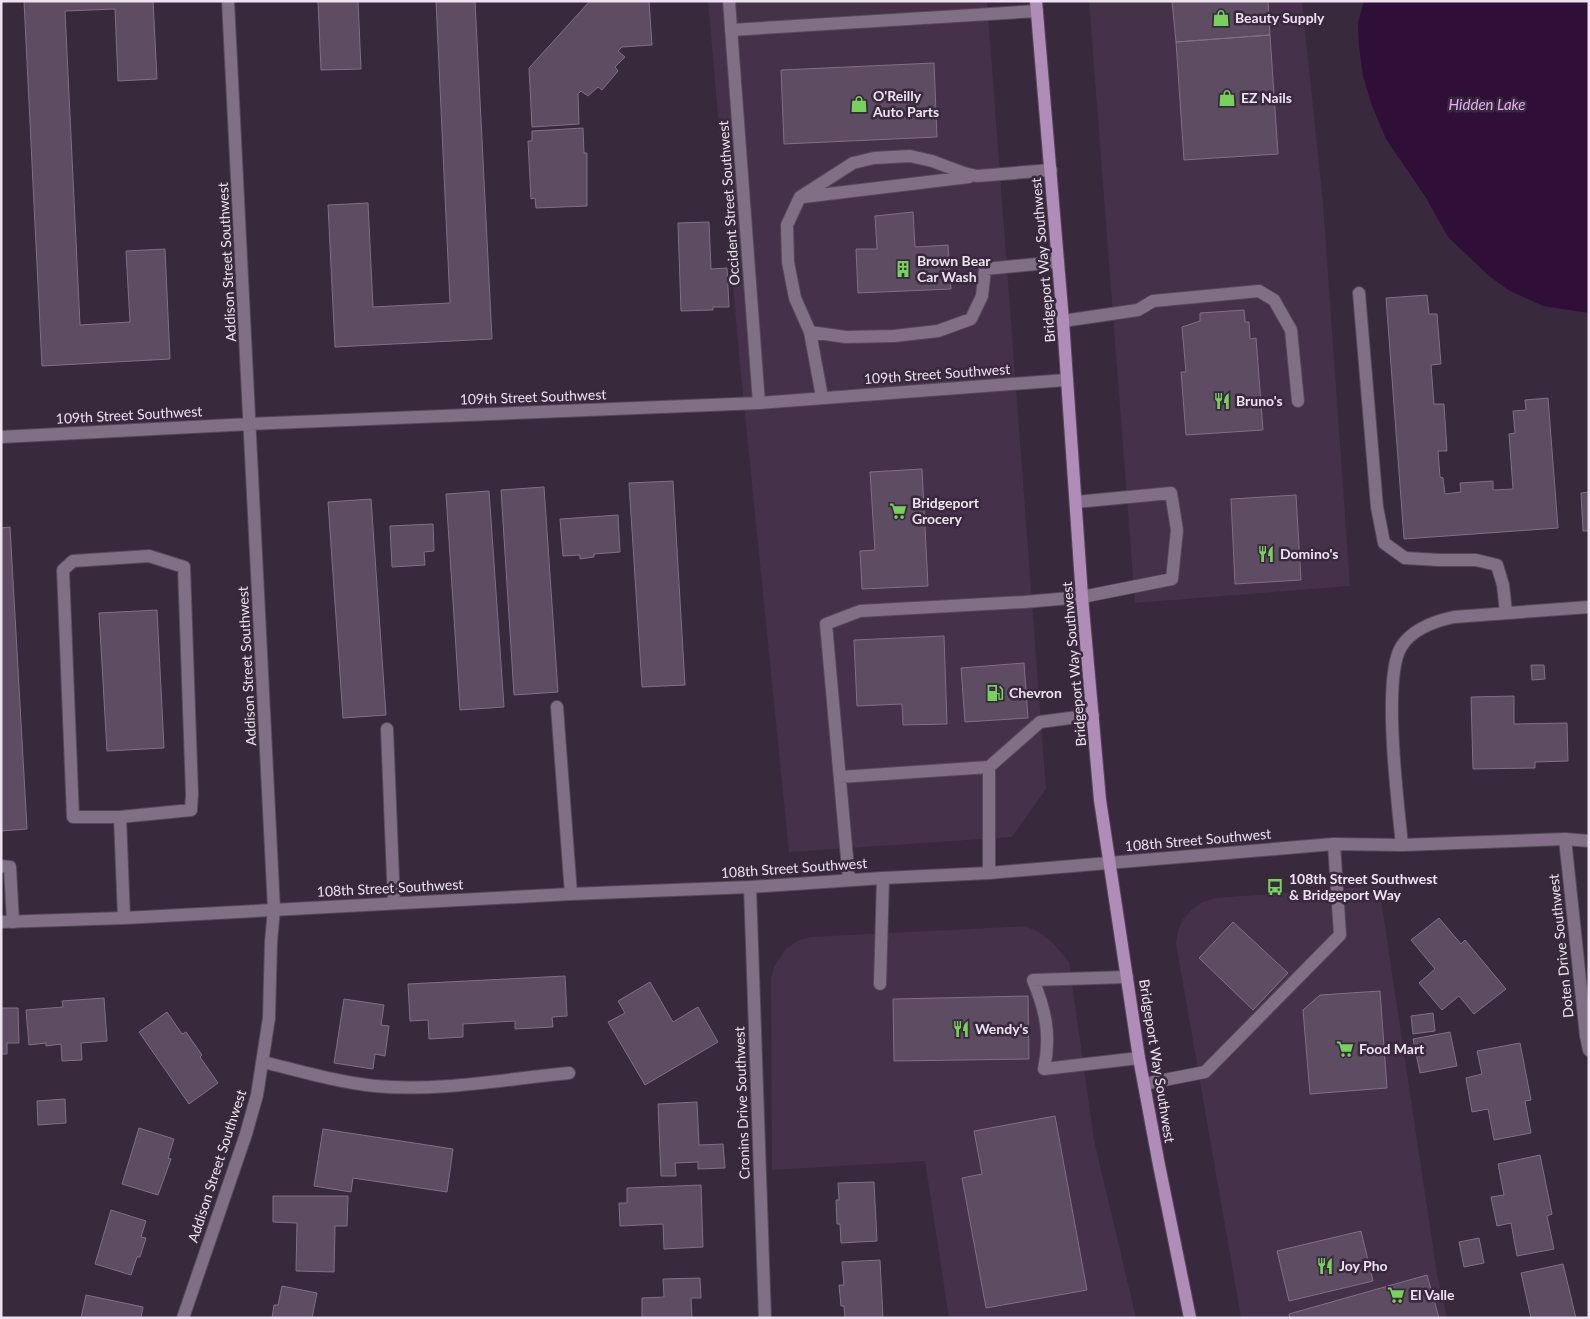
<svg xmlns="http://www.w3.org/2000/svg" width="1590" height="1319" font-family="Lato,sans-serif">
<rect width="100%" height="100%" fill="#38293d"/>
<path fill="#45314a" d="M708,1H987L1046,789L1012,837L789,852L739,355Z
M1089,1H1302L1323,203L1350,586L1135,603Z
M1379,886L1437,1274L1447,1318H1241L1176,943L1178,930L1183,919L1192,909L1203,902L1216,898Z
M1026,926L1040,933L1052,942L1069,962L1094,1140L1136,1318H949L925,1161L772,1170L771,978L774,967L786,949L797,941L810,937Z"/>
<path fill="#2f0f37" d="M1364,1H1589V313L1543,306L1510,291L1489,276L1448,237L1425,196L1386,139L1371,103L1363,76L1359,46L1358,23Z"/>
<path fill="#5d4c62" stroke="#816f86" d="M24,1H153L157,79L118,81L115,9L65,11L80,325L130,322L126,251L165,249L170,359L42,366Z
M318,1H358L361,69L321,70Z
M436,1H475L492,339L335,347L328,205L368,203L373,307L450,303Z
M590,1H649L652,45L622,47L618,51L625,57L615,67L618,71L602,90L598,87L588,96L581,91L578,94L579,124L532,127L529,68Z
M1172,1H1268L1270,35L1176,42Z
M1270,35L1278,154L1184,160L1176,42Z
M934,63L937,137L784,144L781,70Z
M583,128L584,153H587V206L536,208L535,198L531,199L528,141H532V131Z
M913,212L915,247L948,245L951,289L858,293L856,249H877L875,216Z
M709,222L711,269L727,268L729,307H713V310L681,311L678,223Z
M1427,295L1429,314H1437L1441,364L1431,365L1434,404H1444L1447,451H1438L1440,477L1443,478L1445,494L1461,492L1460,483L1493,481V490L1513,489L1509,434L1515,433L1513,411L1526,410L1525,400L1548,398L1558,528L1404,539L1386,298Z
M1244,310L1245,322H1249L1250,339L1256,338L1263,430L1186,435L1181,372H1186L1182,327L1200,321V313Z
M922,469L928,586L862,589L860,551L875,550L870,472Z
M673,481L685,685L642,687L629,483Z
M544,487L558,692L514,695L501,490Z
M489,491L504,707L460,710L446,494Z
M1589,492V531H1583L1581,493Z
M1296,495L1301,580L1235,584L1231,499Z
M371,499L386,715L343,718L328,502Z
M618,515L620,552L594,554V557L580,559V555L563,556L560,519Z
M433,524L434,551L424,552L425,565L392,567L390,526Z
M10,527L27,829L1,831V528Z
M157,610L164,748L107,751L99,613Z
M944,636L947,724L903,725L902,704L857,706L854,640Z
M1024,663L1028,718L965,722L961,668Z
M1531,665H1544L1545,679L1532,680Z
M1514,696V724L1567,723L1568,761L1535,762V768L1473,769L1471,697Z
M1439,918L1461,944L1465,940L1506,989L1474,1014L1459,996L1442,1010L1419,983L1435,969L1411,940Z
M1233,922L1288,973L1253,1010L1199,958Z
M565,976L567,1016L552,1017L553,1027L515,1029V1021L463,1024V1037L429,1039L428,1020L410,1021L408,984Z
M650,982L673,1022L698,1007L718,1042L645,1085L608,1022L625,1013L618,1001Z
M1380,991L1387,1088L1310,1094L1303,1010L1320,995Z
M1028,996L1029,1059L894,1061L893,999Z
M104,998L107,1041L81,1043L82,1060L62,1061L61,1044L46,1046V1043L29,1045L26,1010L63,1007L62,1001Z
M344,999L384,1005L381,1025L389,1026L385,1056L375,1054L373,1069L334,1063Z
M1,1008H18L19,1043H7V1054H1Z
M167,1012L182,1034L186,1032L202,1055L200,1057L218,1083L189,1104L139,1032Z
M1433,1013L1435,1031L1413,1034L1411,1016Z
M1450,1032L1457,1066L1420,1073L1413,1039Z
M1520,1043L1531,1100L1525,1101L1531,1133L1494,1140L1488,1109L1472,1112L1466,1078L1482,1074L1477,1051Z
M65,1099L66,1123L38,1125L37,1101Z
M697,1102L699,1145L723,1144L725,1168L698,1169V1162L675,1163L676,1176H661L658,1104Z
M1055,1116L1087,1290L986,1308L962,1178L982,1174L974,1131Z
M139,1128L174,1139L168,1158L171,1159L158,1195L122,1184Z
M323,1129L453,1149L447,1192L353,1178L351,1192L314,1186Z
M1540,1155L1552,1214L1547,1216L1554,1249L1517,1256L1511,1223L1497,1226L1491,1197L1504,1195L1498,1164Z
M874,1182L877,1241L841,1243L840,1224H837L836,1200H839L838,1183Z
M701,1185L703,1247L664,1249L663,1224L620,1226L619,1203H627V1188Z
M273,1196H348L347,1226H335L334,1272L296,1271L297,1223L273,1222Z
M111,1210L146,1221L141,1237L146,1238L140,1257H137L131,1275L95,1264Z
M1361,1231L1373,1281L1289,1301L1277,1251Z
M1479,1238L1484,1263L1464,1267L1459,1242Z
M880,1260L883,1318H845L844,1306H841L839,1285H844L842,1262Z
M1563,1264L1576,1318H1531L1521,1273Z
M1427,1275L1439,1318H1290L1289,1314Z
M700,1278L701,1298H691L692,1318H642V1298L664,1297L663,1279Z
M282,1286L317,1293L312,1318H272L274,1305H278Z
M86,1295L143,1307L141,1318H81Z"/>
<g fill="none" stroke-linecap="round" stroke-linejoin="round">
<g stroke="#554858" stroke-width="14">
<path id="service" d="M731,30L1037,11
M803,197L969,177
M1359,293L1377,507L1384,543L1405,558L1439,560H1476L1497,565L1503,585L1506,612
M1063,321L1138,310L1153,301L1259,291L1274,300L1291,330L1298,401
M810,332L846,337L894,336L938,331L971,319L982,296L985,269L1058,262
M822,397L810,332L795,298L788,262L787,225L800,197L853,163L874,158L910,156L932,161L964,173L977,176L1051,170
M149,556L184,567L192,794L191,810L120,817H73L63,570L73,561Z
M557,707L571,894
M387,729L394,903
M989,767L1040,722L1093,715
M840,777L989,767V873
M120,817L124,918
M1,866L10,867L13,922
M849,880L826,624L860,611L1024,602L1082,597L1172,579L1177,530L1171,493L1076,502
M1127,977L1033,980C1046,1011 1051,1036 1044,1069L1139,1058
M880,984L883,878
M263,1062C300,1071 337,1082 375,1086C439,1092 505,1079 569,1073
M1144,1084L1205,1072L1340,935L1334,844"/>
</g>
<g stroke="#554858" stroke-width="14">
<path id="minor" d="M729,1L759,403
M1,437L250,424L759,403L1066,380
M1565,839L1586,1036L1589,1050
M1402,845C1398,804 1382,679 1401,647C1412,629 1435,621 1454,617L1589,607
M750,887L765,1318
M183,1318L246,1134L257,1095L269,1018L271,942L274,909L228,1"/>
</g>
<g stroke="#554858" stroke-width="14">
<path id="tertiary" d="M1,922L124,918L571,894L750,887L883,878L989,873L1334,844L1402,845L1565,839L1589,841"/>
</g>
<g stroke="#554858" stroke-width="14">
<path id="primary" d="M1036,1L1063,321L1082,597L1100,800L1139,1058L1159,1165L1190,1318"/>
</g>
<use href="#service" stroke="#816f86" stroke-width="12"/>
<use href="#minor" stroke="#816f86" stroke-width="12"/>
<use href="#tertiary" stroke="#816f86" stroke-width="12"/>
<use href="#primary" stroke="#af8db8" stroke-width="12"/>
</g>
<defs>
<g id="shop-bare" transform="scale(1.35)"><path d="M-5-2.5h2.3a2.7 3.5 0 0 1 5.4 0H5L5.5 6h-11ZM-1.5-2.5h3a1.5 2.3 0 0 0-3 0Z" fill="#76d25a" stroke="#38293d" stroke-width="2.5" paint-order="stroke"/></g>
<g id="building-bare" transform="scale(1.35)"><path d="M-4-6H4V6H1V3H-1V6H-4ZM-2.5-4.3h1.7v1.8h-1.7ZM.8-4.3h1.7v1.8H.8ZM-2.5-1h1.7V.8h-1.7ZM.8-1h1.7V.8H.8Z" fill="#76d25a" stroke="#38293d" stroke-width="2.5" paint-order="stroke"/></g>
<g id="restaurant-bare" transform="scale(1.35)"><path d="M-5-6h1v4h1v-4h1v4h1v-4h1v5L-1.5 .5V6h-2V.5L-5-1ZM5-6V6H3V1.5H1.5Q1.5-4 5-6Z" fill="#76d25a" stroke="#38293d" stroke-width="2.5" paint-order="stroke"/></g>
<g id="supermarket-bare" transform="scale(1.35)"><path d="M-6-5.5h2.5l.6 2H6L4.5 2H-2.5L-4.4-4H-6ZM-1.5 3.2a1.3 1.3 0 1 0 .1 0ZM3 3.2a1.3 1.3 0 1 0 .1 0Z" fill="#76d25a" stroke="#38293d" stroke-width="2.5" paint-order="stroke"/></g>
<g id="fuel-bare" transform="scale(1.35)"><path d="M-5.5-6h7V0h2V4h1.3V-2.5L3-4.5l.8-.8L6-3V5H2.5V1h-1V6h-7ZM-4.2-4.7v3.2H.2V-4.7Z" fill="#76d25a" stroke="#38293d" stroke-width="2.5" paint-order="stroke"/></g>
<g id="bus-bare" transform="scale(1.35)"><path d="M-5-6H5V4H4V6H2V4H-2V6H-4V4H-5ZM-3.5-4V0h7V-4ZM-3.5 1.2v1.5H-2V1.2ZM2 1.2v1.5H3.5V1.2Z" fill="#76d25a" stroke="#38293d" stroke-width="2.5" paint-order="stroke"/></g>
</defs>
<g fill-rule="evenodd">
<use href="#shop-bare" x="1221" y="18"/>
<use href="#shop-bare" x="1227" y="98"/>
<use href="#shop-bare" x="859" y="104"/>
<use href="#building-bare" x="903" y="269"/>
<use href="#restaurant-bare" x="1222" y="401"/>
<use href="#supermarket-bare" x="898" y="511"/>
<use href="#restaurant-bare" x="1266" y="554"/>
<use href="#fuel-bare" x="995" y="693"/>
<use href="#bus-bare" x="1275" y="887"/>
<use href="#restaurant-bare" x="961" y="1029"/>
<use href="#supermarket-bare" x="1345" y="1049"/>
<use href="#restaurant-bare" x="1325" y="1266"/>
<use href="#supermarket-bare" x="1396" y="1295"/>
</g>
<g text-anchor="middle" stroke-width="5" stroke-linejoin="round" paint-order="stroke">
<g font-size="14" font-weight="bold" fill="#ede3f0" stroke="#38293d" text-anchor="start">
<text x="1235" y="23">Beauty Supply</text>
<text x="873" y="101">O'Reilly<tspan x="873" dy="16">Auto Parts</tspan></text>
<text x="1241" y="103">EZ Nails</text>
<text x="917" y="266">Brown Bear<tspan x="917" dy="16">Car Wash</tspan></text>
<text x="1236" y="406">Bruno's</text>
<text x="912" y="508">Bridgeport<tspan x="912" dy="16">Grocery</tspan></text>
<text x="1280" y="559">Domino's</text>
<text x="1009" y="698">Chevron</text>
<text x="1289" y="884">108th Street Southwest<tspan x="1289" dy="16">&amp; Bridgeport Way</tspan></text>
<text x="975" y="1034">Wendy's</text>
<text x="1359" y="1054">Food Mart</text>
<text x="1339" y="1271">Joy Pho</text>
<text x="1410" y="1300">El Valle</text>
</g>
<g font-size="14" fill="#ede3f0" stroke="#38293d">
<text transform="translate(729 203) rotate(-94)" y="5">Occident Street Southwest</text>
<text transform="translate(1043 260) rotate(-95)" y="5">Bridgeport Way Southwest</text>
<text transform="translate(227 262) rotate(-93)" y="5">Addison Street Southwest</text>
<text transform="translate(937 374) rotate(-4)" y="5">109th Street Southwest</text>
<text transform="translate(533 397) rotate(-2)" y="5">109th Street Southwest</text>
<text transform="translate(129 415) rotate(-3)" y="5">109th Street Southwest</text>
<text transform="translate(1074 664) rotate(-95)" y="5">Bridgeport Way Southwest</text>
<text transform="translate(247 666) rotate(-93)" y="5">Addison Street Southwest</text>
<text transform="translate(1198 840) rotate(-5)" y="5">108th Street Southwest</text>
<text transform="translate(794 868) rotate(-4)" y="5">108th Street Southwest</text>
<text transform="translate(390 888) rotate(-3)" y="5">108th Street Southwest</text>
<text transform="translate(1561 946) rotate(-96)" y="5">Doten Drive Southwest</text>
<text transform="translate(1157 1061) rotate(81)" y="5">Bridgeport Way Southwest</text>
<text transform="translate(742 1103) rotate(-92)" y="5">Cronins Drive Southwest</text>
<text transform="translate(217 1166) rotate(-72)" y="5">Addison Street Southwest</text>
</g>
<g font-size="15" font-style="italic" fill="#e4adf2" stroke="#38293d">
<text x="1487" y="110">Hidden Lake</text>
</g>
</g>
<rect width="1590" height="1319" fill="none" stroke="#ede3f0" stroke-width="5"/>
</svg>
